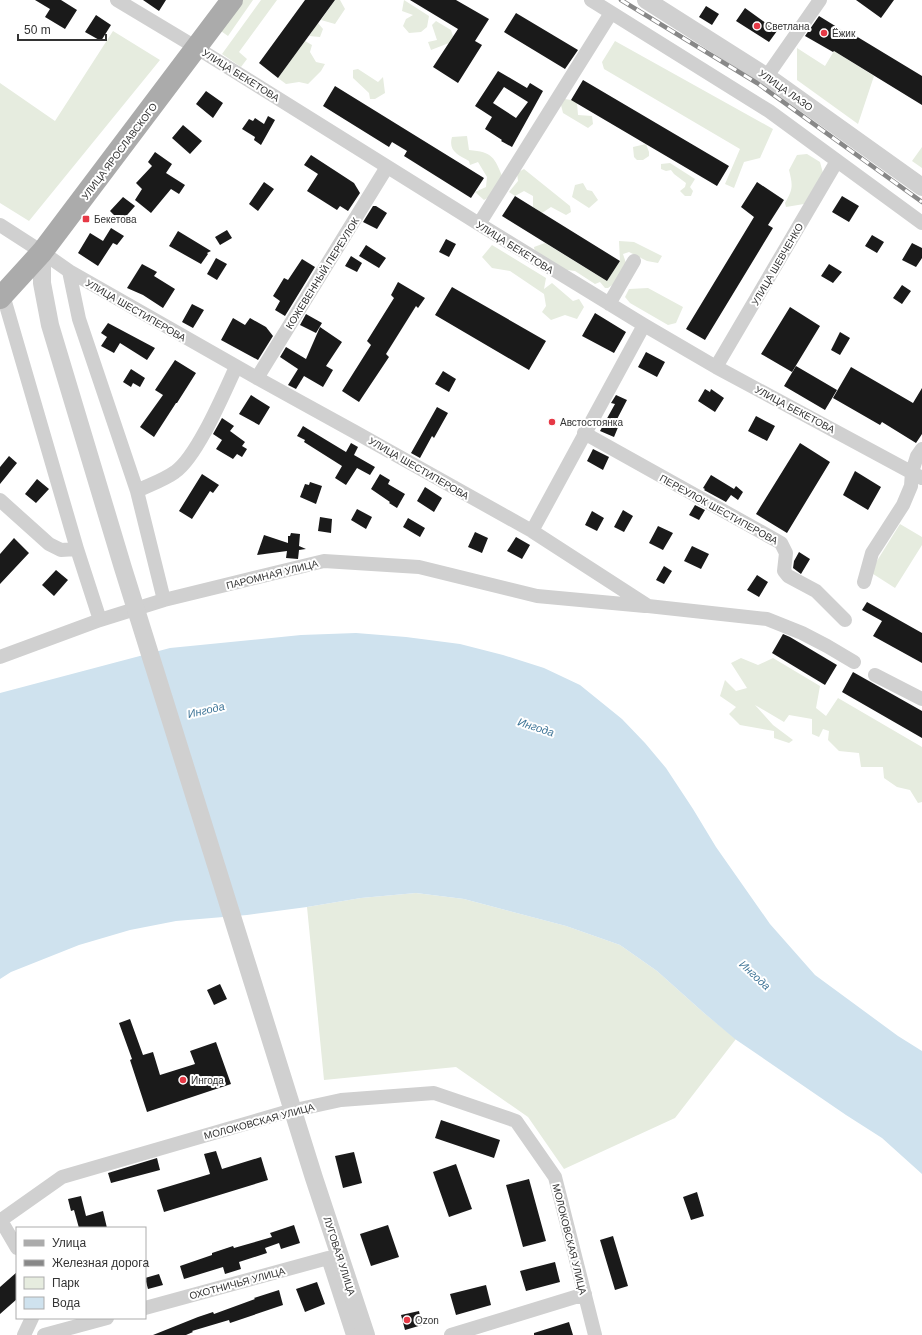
<svg xmlns="http://www.w3.org/2000/svg" width="922" height="1335" font-family="Arial,sans-serif">
<rect width="100%" height="100%" fill="#fff"/>
<path fill="#e6ecdf" d="M241,0H253L228,36L218,29Z
M261,0H277L239,52L247,59L241,67L222,54Z
M335,0H340L345,9L335,24L321,20Z
M404,0L429,16L427,27L421,32L409,33L403,26L406,19L413,15L402,11Z
M436,21L451,30L453,36L449,43L431,50L428,42L437,40L432,25Z
M318,23L323,29L320,37L309,36Z
M113,31L160,60L29,221L0,203V83L55,121Z
M305,41L312,45L310,52L316,62L325,64L321,71L308,84L299,82L286,84L278,78Z
M615,41L773,129L760,158L744,162L734,188L725,184L740,149L604,69L602,62Z
M797,48L825,66L834,51L874,76L858,124L797,80Z
M358,69L378,82L383,77L385,93L375,99H370L369,93L353,78V70Z
M565,99L571,100L577,103L578,115L592,116L593,124L588,128L563,113L561,105Z
M467,136L469,150C493,152 494,157 503,178L498,192L484,200L475,192L486,187L487,177L478,162L470,165L469,161C458,155 448,151 452,137Z
M646,144L649,152V156L643,160H637L634,157L633,147Z
M922,147V168L912,161Z
M807,154L820,162L823,173L804,204L786,207L785,203C793,189 793,186 789,170L797,155Z
M670,163L695,179L690,187L693,191L691,196H685L680,191L685,187L686,183L674,174L671,170L666,171L661,169V164Z
M524,169L570,206L571,212L566,215L551,207L542,213L533,207V196L524,191L515,196L509,192L518,181L517,173Z
M583,183L587,190L592,191L598,200L589,208L572,197L575,185Z
M619,241L634,242L662,256L658,263L647,261L629,252L623,254L627,266L621,279L608,288H605L600,282L595,284L575,271L560,269L535,252L534,247L545,243L607,281L620,261Z
M492,245L546,278L544,289L552,283L573,301L579,299L584,307L577,319L565,315L551,320L542,312L546,306L544,294L510,271L492,268L482,257Z
M648,288L683,307L676,323L668,325L630,303L625,297L629,289Z
M900,524L922,537V545L895,588L870,572Z
M741,658L758,665L773,658L820,686L816,708L826,716L838,698L922,747V802L918,803L910,790L897,787L884,778L883,767H861L859,753L839,751L828,740L829,731L823,729L819,737L812,734V719L789,715L784,722L755,705L773,725L793,740L789,743L774,738V731L740,725L729,714L736,707L720,696L725,680L736,691L747,688L731,663Z
M416,893L464,899L566,926L620,945L657,971L704,1013L736,1039L675,1118L564,1169L528,1117L456,1067L324,1080L307,907L361,898Z"/>
<path fill="#cfe2ee" d="M356,633L406,637L460,644L503,655L544,668L580,685L622,719L645,743L666,768L693,809L716,847L770,924L815,975L898,1036L922,1051V1174L882,1138L846,1115L735,1039L704,1013L657,971L620,945L566,926L464,899L416,893L361,898L307,907L247,915L176,921L130,930L79,945L11,972L0,979V693L170,648L301,635Z"/>
<path fill="#1a1a1a" fill-rule="evenodd" d="M35,0H61L77,10L65,29L45,17L50,9Z
M143,0H166L159,11Z
M305,0H335L278,78L259,63Z
M410,0H456L489,19L475,41L482,45L458,83L433,67L458,29Z
M856,0H894L881,18Z
M706,6L719,14L712,25L699,17Z
M745,8L777,31L769,42L736,21Z
M516,13L578,50L565,69L504,32Z
M96,15L111,25L101,41L85,32Z
M819,16L845,32L846,30L922,76V105L834,51L833,52L805,36Z
M498,71L527,88L530,83L543,91L512,147L501,141L502,140L485,129L492,117L475,106ZM504,87L528,102L516,118L493,103Z
M583,80L729,166L717,186L571,100Z
M335,86L484,178L471,198L404,156L407,151L392,142L389,147L323,106Z
M206,91L223,103L213,118L196,104Z
M268,116L275,120L261,145L254,140L255,137L242,129L249,119L253,121L255,118L264,124Z
M183,125L202,141L190,154L172,138Z
M155,152L172,164L166,173L185,185L179,194L171,189L151,213L135,200L142,189L136,183L152,166L148,162Z
M311,155L354,183L360,193L348,211L340,206L337,210L307,191L318,174L304,165Z
M264,182L274,189L258,211L249,204Z
M757,182L784,200L768,225L773,228L705,340L686,329L754,217L741,207Z
M515,196L620,261L607,281L502,216Z
M842,196L859,206L849,222L832,212Z
M123,197L135,206L121,222L110,211Z
M373,206H376L387,213L377,229L363,222Z
M111,228L124,236L117,245L113,243L98,266L78,253L90,233L103,241Z
M227,230L232,238L220,245L215,237Z
M178,231L211,251L207,253L208,254L201,264L169,246Z
M872,235L884,242L877,253L865,246Z
M446,239L456,244L449,257L439,252Z
M912,243L922,248V258L916,267L902,260Z
M366,245L386,258L379,268L359,256Z
M351,256L362,263L357,272L345,266Z
M216,258L227,264L217,280L207,274Z
M302,259L315,267L285,316L275,310L280,301L273,296L284,278L288,280Z
M142,264L157,272L154,276L175,289L163,308L143,295L127,288Z
M829,264L842,272L833,283L821,276Z
M398,282L425,298L418,308L416,306L386,354L389,357L359,402L342,391L371,345L367,341L394,298L391,295Z
M902,285L911,291L902,304L893,298Z
M452,287L546,341L529,370L435,315Z
M192,304L204,310L193,328L182,322Z
M790,307L820,326L792,372L761,354Z
M595,313L626,332L614,353L582,336Z
M306,314L322,323L316,333L300,325Z
M233,318L245,325L250,318L266,327L273,336L258,360L221,340Z
M108,323L155,348L147,360L120,343L114,353L101,346L107,337L101,333Z
M320,327L342,342L326,366L333,370L323,387L304,376L296,389L288,385L298,369L280,357L286,347L306,359Z
M840,332L850,338L840,355L831,350Z
M646,352L665,362L657,377L638,367Z
M175,360L196,373L177,403H176L154,437L140,427L163,395L155,390Z
M796,366L837,390L825,410L784,386Z
M851,367L913,403L922,388V434L916,443L882,422L880,425L833,398Z
M131,369L145,378L140,387L133,383L131,387L123,382Z
M443,371L456,379L449,392L435,384Z
M705,389L710,392L711,389L724,398L715,412L698,401Z
M251,395L270,407L259,425L239,414Z
M616,395L627,400L615,423L619,425L614,437L600,431L615,404L611,403Z
M437,407L448,413L434,438L432,436L420,458L411,453Z
M756,416L775,426L767,441L748,431Z
M222,418L234,426L230,431L245,442L242,446L247,449L242,457L237,454L233,459L216,449L222,440L213,434Z
M303,426L346,452L351,443L358,447L354,455L375,467L370,475L357,468L346,485L335,478L342,466L304,442L305,440L297,436Z
M800,443L830,462L787,533L756,514Z
M593,449L609,457L603,470L587,461Z
M9,456L17,463L0,484V467Z
M855,471L881,487L868,510L843,495Z
M202,474L219,485L213,493L210,491L192,519L179,511Z
M380,474L390,480L388,484L405,494L397,508L389,503L390,502L371,489Z
M711,475L734,489L736,486L743,492L738,500L731,495L726,502L704,490L705,489L703,488Z
M37,479L49,489L36,503L25,494Z
M310,482L322,486L316,504L300,497L305,484L309,485Z
M425,487L442,498L434,512L417,501Z
M695,505L705,510L699,520L689,515Z
M357,509L372,517L366,529L351,520Z
M623,510L633,516L624,532L614,527Z
M592,511L604,518L597,531L585,525Z
M320,517L332,519L331,533L318,531Z
M408,518L425,528L420,537L403,527Z
M658,526L673,533L663,550L649,543Z
M475,532L488,538L482,553L468,547Z
M291,533L300,534L299,546L306,549L299,550L298,559L286,558L287,551L257,555L264,535L288,543V536H290Z
M516,537L530,545L522,559L507,551Z
M14,538L29,553L0,584V554Z
M692,546L709,554L701,569L684,561Z
M799,552L810,559L801,574L793,568L794,561Z
M664,566L672,571L664,584L656,580Z
M56,570L68,580L54,596L42,585Z
M757,575L768,582L759,597L747,590Z
M867,602L922,633V663L873,636L882,621L862,610Z
M783,634L790,637L837,665L825,685L772,653Z
M853,672L922,711V738L842,692Z
M220,984L227,999L214,1005L207,990Z
M130,1019L143,1055L153,1052L160,1075L195,1064L190,1051L216,1042L231,1084L147,1112L130,1060L132,1059L119,1023Z
M441,1120L500,1140L494,1158L435,1138Z
M216,1151L222,1169L261,1157L268,1180L164,1212L157,1190L210,1174L204,1154Z
M354,1152L362,1183L343,1188L335,1156Z
M157,1158L160,1170L111,1183L108,1173Z
M456,1164L472,1209L449,1217L433,1172Z
M529,1179L546,1241L523,1247L506,1185Z
M697,1192L704,1216L691,1220L683,1197Z
M81,1196L86,1216L103,1211L107,1228H79L74,1210L71,1211L68,1199Z
M294,1225L300,1243L281,1249L279,1243L265,1248L267,1253L239,1262L241,1269L225,1274L223,1267L184,1279L180,1266L212,1255V1253L233,1246L234,1248L272,1237L270,1233Z
M388,1225L399,1257L371,1266L360,1234Z
M613,1236L628,1286L615,1290L600,1240Z
M555,1262L560,1282L526,1291L520,1271Z
M17,1272V1299L0,1314V1287Z
M159,1274L163,1285L148,1289L145,1278Z
M317,1282L325,1304L305,1312L296,1289Z
M486,1285L491,1305L456,1315L450,1294Z
M279,1290L283,1305L230,1323L229,1320L192,1331L193,1332L186,1335H153L198,1317L213,1312L214,1314L255,1299L254,1298Z
M419,1311L422,1325L405,1330L401,1315Z
M569,1322L573,1335H534V1333Z"/>
<g fill="none" stroke-linecap="round" stroke-linejoin="round">
<path stroke="#d0d0d0" stroke-width="14" d="M117,0L197,48L479,224L644,325L716,367L922,478
M591,0L769,111L922,223
M767,76L820,0
M479,224L611,13
M0,225L42,252L69,271L257,378L355,432L532,531L648,606L767,619L802,633L827,646L854,662
M69,271L79,319L137,491L164,600
M3,295L77,549
M609,304L634,261
M716,367L837,161
M257,378L387,167
M584,433L781,543L786,553L784,571L788,576L816,591L845,620
M137,491C149,485 164,480 175,472C197,457 224,393 236,367
M0,500L49,544L61,550L77,549L100,620
M532,531L644,325
M864,582L872,553L903,505L911,486L912,472L917,456L922,449
M0,657L100,620L164,600L324,561L419,567L537,596L645,606
M875,675L922,699
M0,1219L17,1248
M1,1220L62,1177L286,1112L341,1100L434,1093L516,1121L555,1177L595,1335
M145,1308L328,1258L353,1335
M24,1335L32,1318
M44,1335L107,1318
M451,1335L585,1294"/>
<path stroke="#d0d0d0" stroke-width="18" d="M646,0L775,82L922,187
M42,252V283L50,325L123,568L314,1178L366,1335"/>
<path stroke="#ababab" stroke-width="22" d="M0,298L42,252L232,0"/>
<g stroke="#888" stroke-width="4.5">
<path id="rail" d="M621,0L757,83L922,202"/>
</g>
<use href="#rail" stroke="#fff" stroke-width="3" stroke-dasharray="9" stroke-linecap="butt"/>
</g>
<g fill="#e63946" stroke="#fff" stroke-width="1.5">
<circle cx="757" cy="26" r="4"/>
<circle cx="824" cy="33" r="4"/>
<rect x="82" y="215" width="8" height="8" rx="2"/>
<circle cx="552" cy="422" r="4"/>
<circle cx="183" cy="1080" r="4"/>
<circle cx="407" cy="1320" r="4"/>
</g>
<g text-anchor="middle" stroke-width="4" stroke-linejoin="round" paint-order="stroke">
<g font-size="10" fill="#333" stroke="#fff" text-anchor="start">
<text x="765" y="30">Светлана</text>
<text x="832" y="37">Ёжик</text>
<text x="94" y="223">Бекетова</text>
<text x="560" y="426">Австостоянка</text>
<text x="191" y="1084">Ингода</text>
<text x="415" y="1324">Ozon</text>
</g>
<g font-size="10" fill="#333" stroke="#fff">
<text transform="translate(241 75) rotate(32)" y="4">УЛИЦА БЕКЕТОВА</text>
<text transform="translate(786 90) rotate(35)" y="4">УЛИЦА ЛАЗО</text>
<text transform="translate(119 151) rotate(-53)" y="4">УЛИЦА ЯРОСЛАВСКОГО</text>
<text transform="translate(515 247) rotate(32)" y="4">УЛИЦА БЕКЕТОВА</text>
<text transform="translate(777 264) rotate(-60)" y="4">УЛИЦА ШЕВЧЕНКО</text>
<text transform="translate(322 273) rotate(-58)" y="4">КОЖЕВЕННЫЙ ПЕРЕУЛОК</text>
<text transform="translate(136 310) rotate(30)" y="4">УЛИЦА ШЕСТИПЕРОВА</text>
<text transform="translate(795 409) rotate(28)" y="4">УЛИЦА БЕКЕТОВА</text>
<text transform="translate(419 468) rotate(30)" y="4">УЛИЦА ШЕСТИПЕРОВА</text>
<text transform="translate(719 509) rotate(29)" y="4">ПЕРЕУЛОК ШЕСТИПЕРОВА</text>
<text transform="translate(272 574) rotate(-14)" y="4">ПАРОМНАЯ УЛИЦА</text>
<text transform="translate(259 1121) rotate(-15)" y="4">МОЛОКОВСКАЯ УЛИЦА</text>
<text transform="translate(570 1239) rotate(76)" y="4">МОЛОКОВСКАЯ УЛИЦА</text>
<text transform="translate(340 1256) rotate(72)" y="4">ЛУГОВАЯ УЛИЦА</text>
<text transform="translate(237 1283) rotate(-15)" y="4">ОХОТНИЧЬЯ УЛИЦА</text>
</g>
<g font-size="11" font-style="italic" fill="#3f7597" stroke="#fff">
<text transform="translate(206 710) rotate(-13)" y="4">Ингода</text>
<text transform="translate(536 727) rotate(18)" y="4">Ингода</text>
<text transform="translate(755 975) rotate(43)" y="4">Ингода</text>
</g>
</g>
<rect x="16" y="1227" width="130" height="92" fill="#ffffff" stroke="#adadad"/>
<rect x="24" y="1240" width="20" height="6" fill="#ababab" stroke="#adadad"/>
<text x="52" y="1247" font-size="12" fill="#333333">Улица</text>
<rect x="24" y="1260" width="20" height="6" fill="#888888" stroke="#adadad"/>
<text x="52" y="1267" font-size="12" fill="#333333">Железная дорога</text>
<rect x="24" y="1277" width="20" height="12" fill="#e6ecdf" stroke="#adadad"/>
<text x="52" y="1287" font-size="12" fill="#333333">Парк</text>
<rect x="24" y="1297" width="20" height="12" fill="#cfe2ee" stroke="#adadad"/>
<text x="52" y="1307" font-size="12" fill="#333333">Вода</text>
<path d="M18 34v6h88v-6" fill="none" stroke="#333333" stroke-width="2"/>
<text x="24" y="34" font-size="12" fill="#333333" stroke="#ffffff" stroke-width="3" paint-order="stroke">50 m</text>
</svg>
